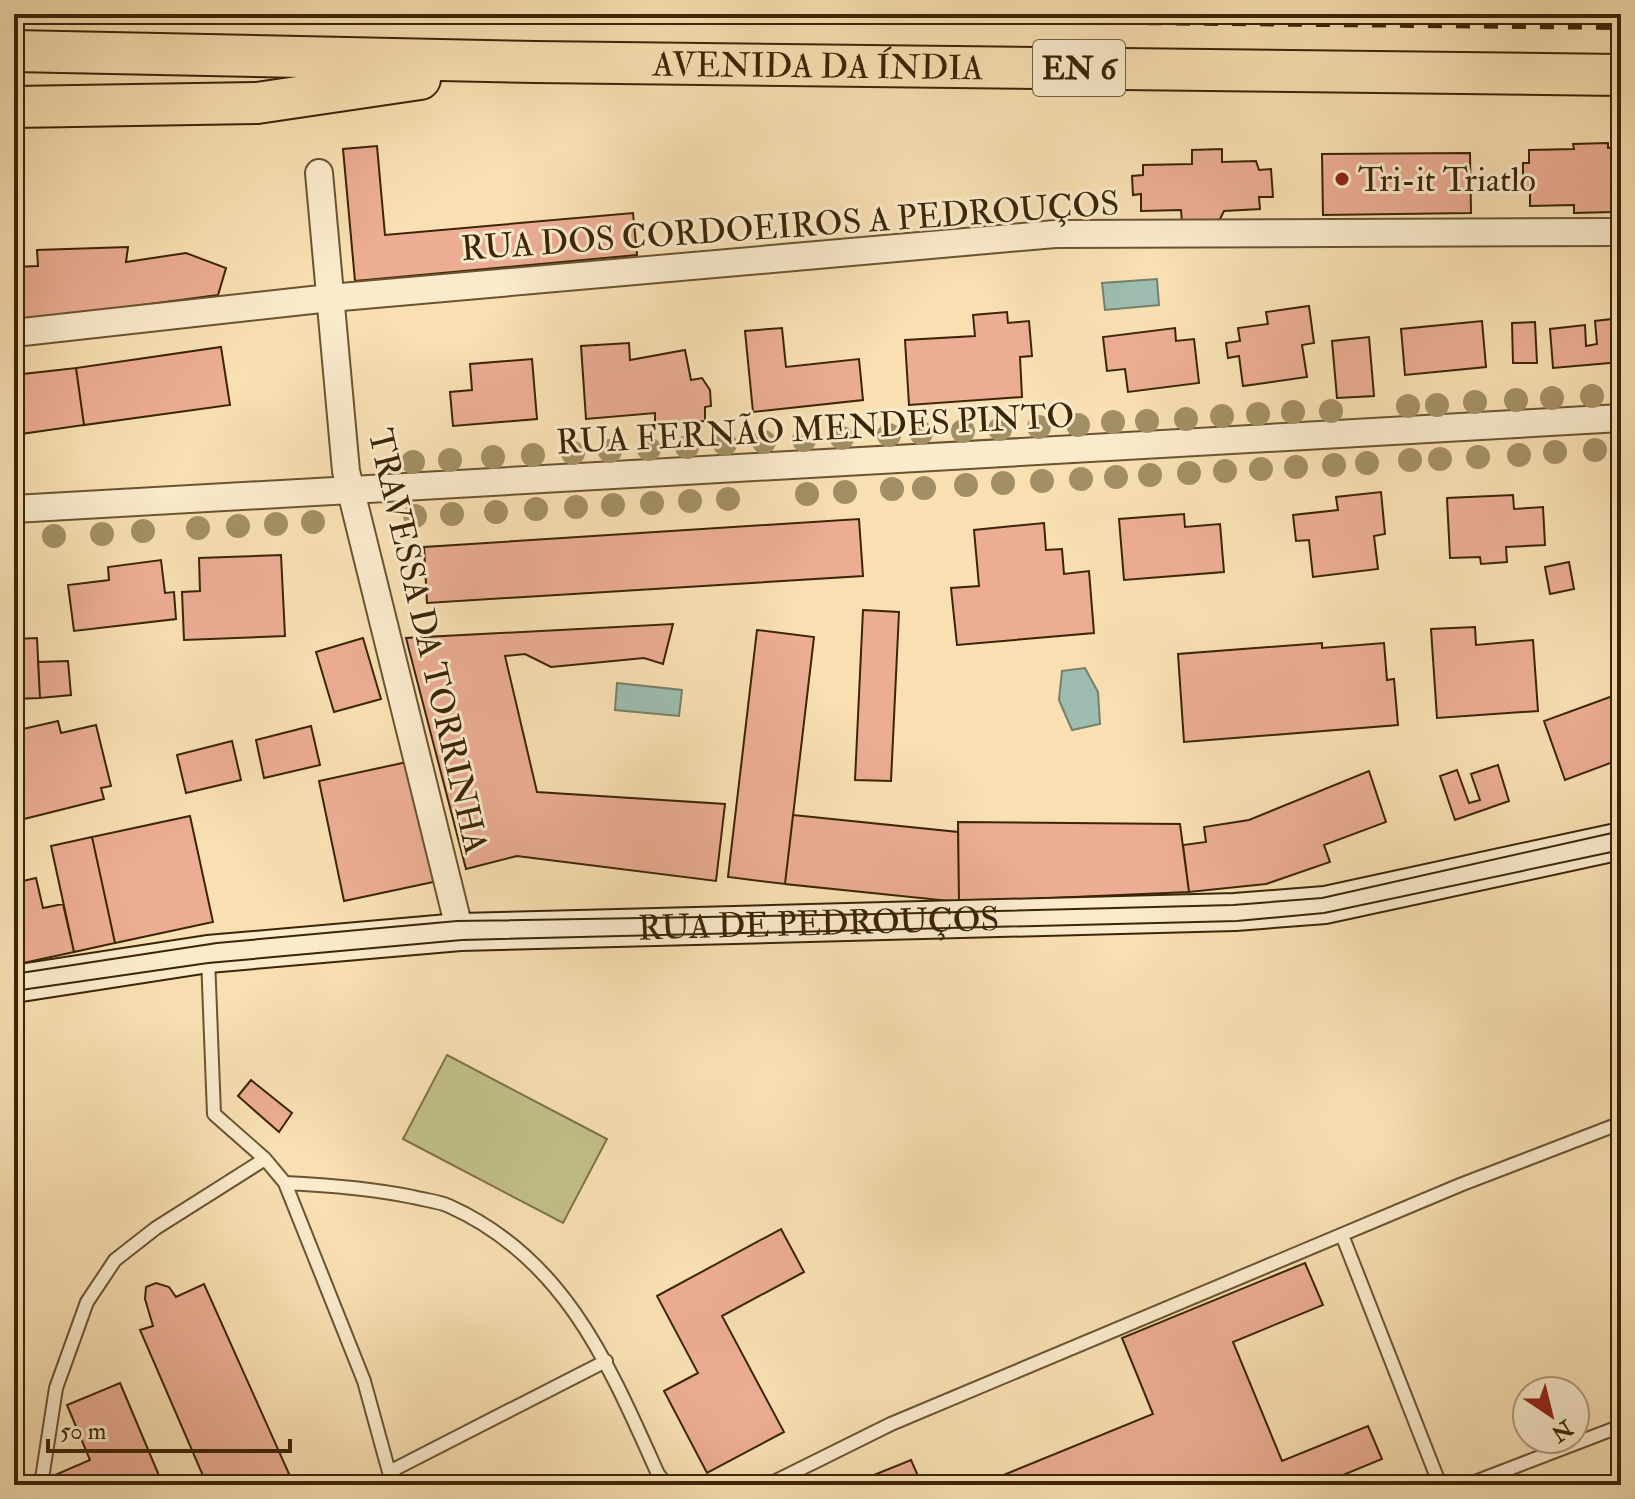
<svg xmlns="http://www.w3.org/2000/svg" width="1635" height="1499" font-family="'IM FELL Double Pica',serif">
<rect width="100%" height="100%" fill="#f8e0b2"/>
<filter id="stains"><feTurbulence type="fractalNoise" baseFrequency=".0025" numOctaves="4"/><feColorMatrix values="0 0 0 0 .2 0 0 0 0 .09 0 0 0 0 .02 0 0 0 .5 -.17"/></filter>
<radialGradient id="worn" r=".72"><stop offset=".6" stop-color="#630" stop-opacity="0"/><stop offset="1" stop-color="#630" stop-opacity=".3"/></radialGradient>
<path fill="#c3c188" stroke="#7f7346" stroke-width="2" d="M447,1055L607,1139L563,1223L403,1139Z"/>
<path fill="#9dbdb0" stroke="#76806c" stroke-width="2" d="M1157,279L1159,305L1105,310L1102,283Z
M1085,668L1098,692L1100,724L1072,730L1059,700L1062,671Z
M617,683L682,690L679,716L615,710Z"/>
<path fill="#ecad94" stroke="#3b2505" stroke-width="2" d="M1608,143V148L1621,147V204H1611L1612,212L1574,213V205L1530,206V192H1523V163H1529V150L1574,149L1573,144Z
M377,146L385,235L633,213L637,255L355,281L343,149Z
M1222,149V162L1256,161L1259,170L1271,169L1273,197H1259L1260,209L1224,211L1219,221L1182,222L1181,210L1141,211V194L1133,195L1132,176L1143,175V165L1192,164V150Z
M1470,153L1471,213L1323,215L1322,154Z
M128,247L126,262L186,253L226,268L218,295L14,322V267L38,266L37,250Z
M1309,306L1314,343L1302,345L1307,377L1243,386L1239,356L1228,358L1226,343L1240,341L1238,328L1268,324L1266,312Z
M1621,308V362L1553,368L1550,329L1585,325L1586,346L1597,344L1595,321L1620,318Z
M1007,312L1008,323L1029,321L1032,356L1020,357L1022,397L909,405L905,340L975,336L973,315Z
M1482,321L1486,367L1405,375L1401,329Z
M1535,322L1537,363H1513L1512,323Z
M782,328L786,367L859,359L863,400L753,412L745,331Z
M1175,328L1176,341L1194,339L1199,383L1128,392L1125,369L1107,371L1103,337Z
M1369,337L1374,396L1337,398L1332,341Z
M629,343L630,360L685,350L691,380L702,378L710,390L711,406L705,407V421L655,425V413L586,419L581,346Z
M221,347L230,405L84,425L76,368Z
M532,359L537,419L453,426L450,392L472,390L470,364Z
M76,368L84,425L14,435V375Z
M1381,492L1385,534L1374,536L1378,569L1313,577L1309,540L1296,541L1293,515L1338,510L1336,497Z
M1513,495L1514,509L1543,507L1545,545L1506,547L1507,562L1481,564L1480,557L1450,558L1447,498Z
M1184,514L1185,527L1220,524L1224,572L1124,580L1119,519Z
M859,519L863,576L427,603L424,547Z
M1044,523L1046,550L1062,549L1064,574L1089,571L1094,633L957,645L951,588L979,586L974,530Z
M281,555L285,636L184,640L182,592L200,591L199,558Z
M161,560L165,593L174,592L176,619L74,631L68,585L109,580L108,567Z
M1569,562L1574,589L1550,594L1545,567Z
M863,610L899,612L891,781L855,780Z
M673,624L663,664L644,658L551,667L525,654L505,656L537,792L725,804L716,881L517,856L466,869L406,638Z
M1475,627L1476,645L1533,640L1538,711L1437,718L1431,629Z
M757,630L814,637L785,884L728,877Z
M37,638L40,698L14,699V639Z
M363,638L381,699L334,712L316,652Z
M1322,643V648L1384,643L1387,680L1394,679L1398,725L1184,742L1178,654Z
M68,661L71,695L40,698L38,662Z
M1621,693V759L1565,780L1544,721Z
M58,721L61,733L96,725L111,786L101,788L104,799L20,820L18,812L14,813V731Z
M311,726L320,765L264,778L256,740Z
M232,741L241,780L186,793L177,755Z
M407,762L438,881L344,901L319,781Z
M1498,765L1509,801L1455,820L1440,776L1457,770L1469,803L1480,800L1471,774Z
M1369,771L1386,822L1324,845L1330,862L1266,884L1189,892L1183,845L1206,842L1204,827L1249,820Z
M793,815L958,832L959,902L785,884Z
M190,816L213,922L115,943L92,837Z
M958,822L1180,824L1189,892L959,902Z
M92,837L115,943L74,952L51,846Z
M36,878L43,908L63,904L74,952L14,965V883Z
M251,1080L292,1113L279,1132L238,1096Z
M781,1229L804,1272L722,1316L784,1432L707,1473L664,1391L698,1373L657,1296Z
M1305,1263L1323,1305L1233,1342L1282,1461L1368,1426L1382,1459L1319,1485H979L1153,1414L1122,1338Z
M156,1283L169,1287L176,1297L204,1284L294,1485H207L140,1330L153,1326L145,1299L146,1287Z
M120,1383L163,1485H59L55,1475L90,1460L67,1405Z
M911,1460L922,1485H849Z"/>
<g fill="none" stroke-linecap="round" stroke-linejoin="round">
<g stroke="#6a5430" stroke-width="16">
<path id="lane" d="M208,958L214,1114L265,1159L285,1183L364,1381L389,1472L403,1485
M285,1183C329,1185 369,1188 413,1197C424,1200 438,1201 449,1206C565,1258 609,1365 658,1474L667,1485
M1342,1235L1440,1485
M389,1472L606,1361
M41,1485L56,1388L87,1302L115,1260L156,1228L265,1159
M768,1485L891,1424L1460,1185L1621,1123
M1467,1485L1621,1426"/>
</g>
<g stroke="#6a5430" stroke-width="30">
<path id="street" d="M319,173L346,471L460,932
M14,333L330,298L1055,234L1621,232
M14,509L1621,418"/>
</g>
<g stroke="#3b2505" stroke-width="40">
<g id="secondary">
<path id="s1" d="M14,984L208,954L460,932L1235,912L1325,905L1621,841"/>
</g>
</g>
<g stroke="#3b2505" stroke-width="44">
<g id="primary">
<path id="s2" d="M14,51L536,62L1621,75"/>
<path d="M14,107L257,103L420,79"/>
</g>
</g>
<use href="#lane" stroke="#faebcd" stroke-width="12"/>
<use href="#street" stroke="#faebcd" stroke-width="26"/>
<use href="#secondary" stroke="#faebcd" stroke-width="36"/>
<use href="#primary" stroke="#f8e0b2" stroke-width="40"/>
<path stroke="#3b2505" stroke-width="2" d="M14,974L217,943L457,921L883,914L1233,905L1322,898L1621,831
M14,991L208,963L462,940L1237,921L1324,913L1621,850"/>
<path stroke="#3b2505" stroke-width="6" stroke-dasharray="14 14" stroke-linecap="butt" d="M336,14L1621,27"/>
</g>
<g fill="#a38f65">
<circle cx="1592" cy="396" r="12"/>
<circle cx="1552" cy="398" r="12"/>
<circle cx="1516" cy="400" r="12"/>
<circle cx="1475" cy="402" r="12"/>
<circle cx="1437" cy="405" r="12"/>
<circle cx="1408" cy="406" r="12"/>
<circle cx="1331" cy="411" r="12"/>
<circle cx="1293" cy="412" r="12"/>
<circle cx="1258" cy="414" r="12"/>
<circle cx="1222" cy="416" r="12"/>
<circle cx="1186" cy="419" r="12"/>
<circle cx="1147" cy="421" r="12"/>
<circle cx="1113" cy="422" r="12"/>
<circle cx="1078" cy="425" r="12"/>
<circle cx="1039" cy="427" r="12"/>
<circle cx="1000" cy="429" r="12"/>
<circle cx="963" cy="431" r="12"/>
<circle cx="921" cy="433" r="12"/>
<circle cx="889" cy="435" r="12"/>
<circle cx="842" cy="438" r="12"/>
<circle cx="804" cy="440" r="12"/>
<circle cx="764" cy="442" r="12"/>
<circle cx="725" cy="444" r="12"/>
<circle cx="687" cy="447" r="12"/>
<circle cx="649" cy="449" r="12"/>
<circle cx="1595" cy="450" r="12"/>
<circle cx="610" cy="451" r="12"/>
<circle cx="1555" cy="452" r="12"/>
<circle cx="573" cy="453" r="12"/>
<circle cx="533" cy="455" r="12"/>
<circle cx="1519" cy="455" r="12"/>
<circle cx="493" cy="457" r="12"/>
<circle cx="1478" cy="457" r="12"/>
<circle cx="1440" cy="459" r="12"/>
<circle cx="450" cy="460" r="12"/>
<circle cx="1410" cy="460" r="12"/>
<circle cx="413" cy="462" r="12"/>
<circle cx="1367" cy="463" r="12"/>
<circle cx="1334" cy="465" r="12"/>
<circle cx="1296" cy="467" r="12"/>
<circle cx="1261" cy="469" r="12"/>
<circle cx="1225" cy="471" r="12"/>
<circle cx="1189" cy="473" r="12"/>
<circle cx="1150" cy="475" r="12"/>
<circle cx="1116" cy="477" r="12"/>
<circle cx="1081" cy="479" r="12"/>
<circle cx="1042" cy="481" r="12"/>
<circle cx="1003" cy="483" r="12"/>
<circle cx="966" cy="485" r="12"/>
<circle cx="924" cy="488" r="12"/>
<circle cx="892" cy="489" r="12"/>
<circle cx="845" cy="492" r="12"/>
<circle cx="807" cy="494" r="12"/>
<circle cx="728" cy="499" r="12"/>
<circle cx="690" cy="501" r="12"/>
<circle cx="652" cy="503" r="12"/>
<circle cx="613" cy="505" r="12"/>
<circle cx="576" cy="507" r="12"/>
<circle cx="536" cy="509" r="12"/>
<circle cx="496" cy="512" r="12"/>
<circle cx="452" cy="514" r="12"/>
<circle cx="415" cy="516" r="12"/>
<circle cx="313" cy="522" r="12"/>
<circle cx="276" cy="524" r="12"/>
<circle cx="238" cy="526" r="12"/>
<circle cx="198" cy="528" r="12"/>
<circle cx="143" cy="531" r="12"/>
<circle cx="102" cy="534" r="12"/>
<circle cx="54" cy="536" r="12"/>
</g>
<circle fill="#8f2418" stroke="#faebcd" stroke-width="3" cx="1342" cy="179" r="8"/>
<g text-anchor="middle" stroke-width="6" stroke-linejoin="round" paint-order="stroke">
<rect fill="#faebcd" stroke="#746041" stroke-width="2" x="1033" y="40" width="92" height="56" rx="6"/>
<g font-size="32" font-weight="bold" fill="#3b2505">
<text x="1079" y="79">EN 6</text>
</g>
<g font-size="34" fill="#3b2505" stroke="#faebcd">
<text dy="12" stroke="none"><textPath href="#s2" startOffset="804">AVENIDA DA ÍNDIA</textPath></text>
<text transform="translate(790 225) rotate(-4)" y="12">RUA DOS CORDOEIROS A PEDROUÇOS</text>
<text transform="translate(815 428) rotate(-3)" y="12">RUA FERNÃO MENDES PINTO</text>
<text transform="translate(429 641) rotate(77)" y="12">TRAVESSA DA TORRINHA</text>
<text dy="12" stroke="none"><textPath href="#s1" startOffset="808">RUA DE PEDROUÇOS</textPath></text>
</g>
<g font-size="34" fill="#3b2505" stroke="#faebcd" text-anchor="start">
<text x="1358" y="191">Tri-it Triatlo</text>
</g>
</g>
<rect width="1635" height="1499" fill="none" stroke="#f8e0b2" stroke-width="48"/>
<rect x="16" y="16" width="1603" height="1467" fill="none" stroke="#3b2505" stroke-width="4"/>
<rect x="24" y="24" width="1587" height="1451" fill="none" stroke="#3b2505" stroke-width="2"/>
<g transform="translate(1551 1415) rotate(145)"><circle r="38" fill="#faebcd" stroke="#ae9c7d" stroke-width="2"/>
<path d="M0-6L14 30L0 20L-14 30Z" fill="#8f2418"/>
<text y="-12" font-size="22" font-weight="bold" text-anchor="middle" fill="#3b2505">N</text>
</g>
<path d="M48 1439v12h242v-12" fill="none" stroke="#3b2505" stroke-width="4"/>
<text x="60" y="1439" font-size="24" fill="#3b2505" stroke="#faebcd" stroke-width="6" paint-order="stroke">50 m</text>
<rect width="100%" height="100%" filter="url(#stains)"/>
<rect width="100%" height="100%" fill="url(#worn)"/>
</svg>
